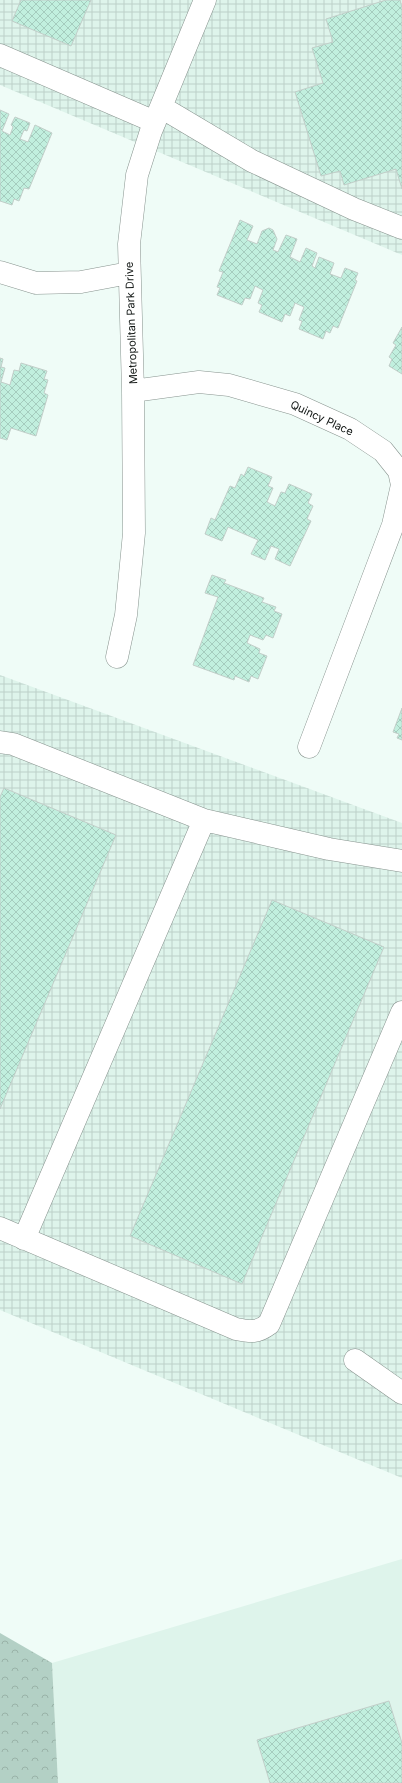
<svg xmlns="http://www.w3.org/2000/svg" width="402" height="1783" font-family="Inter,sans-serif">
<defs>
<pattern id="industrial-grid" width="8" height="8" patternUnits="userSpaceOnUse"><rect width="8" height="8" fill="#def4eb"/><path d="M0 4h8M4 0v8" fill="none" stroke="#bdd0c9"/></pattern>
<pattern id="forest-crowns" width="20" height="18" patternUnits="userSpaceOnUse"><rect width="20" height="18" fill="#b3d0c5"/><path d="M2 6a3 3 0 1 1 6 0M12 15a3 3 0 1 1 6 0" fill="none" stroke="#99b2a8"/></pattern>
<pattern id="building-cross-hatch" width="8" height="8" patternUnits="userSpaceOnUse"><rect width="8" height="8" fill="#c1efde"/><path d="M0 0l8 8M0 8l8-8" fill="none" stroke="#a5ccbe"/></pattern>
</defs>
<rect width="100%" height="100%" fill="#effcf7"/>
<path fill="#def4eb" d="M402,1559V1783H58L52,1663Z"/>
<path fill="url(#industrial-grid)" d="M0,0H402V255L0,85Z
M0,675L402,823V1478L0,1310Z"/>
<path fill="url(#forest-crowns)" d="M0,1633L52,1663L58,1783H0Z"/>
<path fill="url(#building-cross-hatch)" stroke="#c2cec9" d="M21,0H91L71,46L12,21Z
M386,0H400L402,8V189L396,169L344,185L340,171L321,176L295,92L323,83L312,48L333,42L326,19Z
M0,110L9,114L2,131L10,135L13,127L11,125L15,117L30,123L27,131L24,130L20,139L28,142L35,125L52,133L29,189L24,188L19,201L14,199L12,205L0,201Z
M240,220L253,226L247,240L257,244L262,231L269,228L273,230L277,239L273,250L278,252L286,235L297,239L290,257L300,262L306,248L317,253L312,266L315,268L319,257L334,263L330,274L341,278L345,268L358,273L355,280L357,281L338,328L333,326L330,333L326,331L323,339L299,329L302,321L299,320L304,307L295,303L290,316L285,314L282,322L259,312L262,305L258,303L263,290L255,286L250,299L245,298L242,305L217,295L220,288L217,287L223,272L219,271Z
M402,327V374L389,366L392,359L389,357L396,345L393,343Z
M0,358L3,359L1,367L5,368L1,382L10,385L14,370L19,371L21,363L47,371L44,379L48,380L44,393L48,395L36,436L11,428L7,440L0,438Z
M248,467L272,477L268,486L273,488L267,502L275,506L281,492L285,493L289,484L312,494L308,503L313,506L307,519L311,521L290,566L275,559L279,549L271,546L265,560L251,554L258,540L228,527L222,541L205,534L211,518L215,520L230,486L235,488L241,474L244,476Z
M212,575L226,580L224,583L264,598L262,602L276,607L274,611L282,614L273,638L266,635L263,640L250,635L247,643L260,649L259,653L267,656L258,679L251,676L249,682L235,676L234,680L193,665L218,597L205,593Z
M402,708V740L397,738L399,734L393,732Z
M4,788L116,835L0,1109V797Z
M272,900L384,947L242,1284L130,1236Z
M389,1701L402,1743V1783H270L257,1740Z"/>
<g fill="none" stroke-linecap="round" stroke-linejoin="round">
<g stroke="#87938e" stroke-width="23">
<path id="minor" d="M0,55L155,122
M161,107L252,161L354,209L402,228
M0,272L36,283L81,282L129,273
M133,391L199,382L229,385L295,404L350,429L383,451L399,471L402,485L393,525L309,747
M117,657L126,615L134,533L133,391L129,244L137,175L151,131L205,0
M0,742L13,744L204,820L329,849L402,861
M0,1228L236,1329C251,1332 257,1333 269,1324L402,1012
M24,1239L204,820
M355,1360L402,1393"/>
</g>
<use href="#minor" stroke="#fff" stroke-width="22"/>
</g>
<g text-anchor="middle" stroke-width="4" stroke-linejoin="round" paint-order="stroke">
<g font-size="11" fill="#101513" stroke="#fff">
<text transform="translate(131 323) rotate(-92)" y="4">Metropolitan Park Drive</text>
<text transform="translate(322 418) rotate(25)" y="4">Quincy Place</text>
</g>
</g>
</svg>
